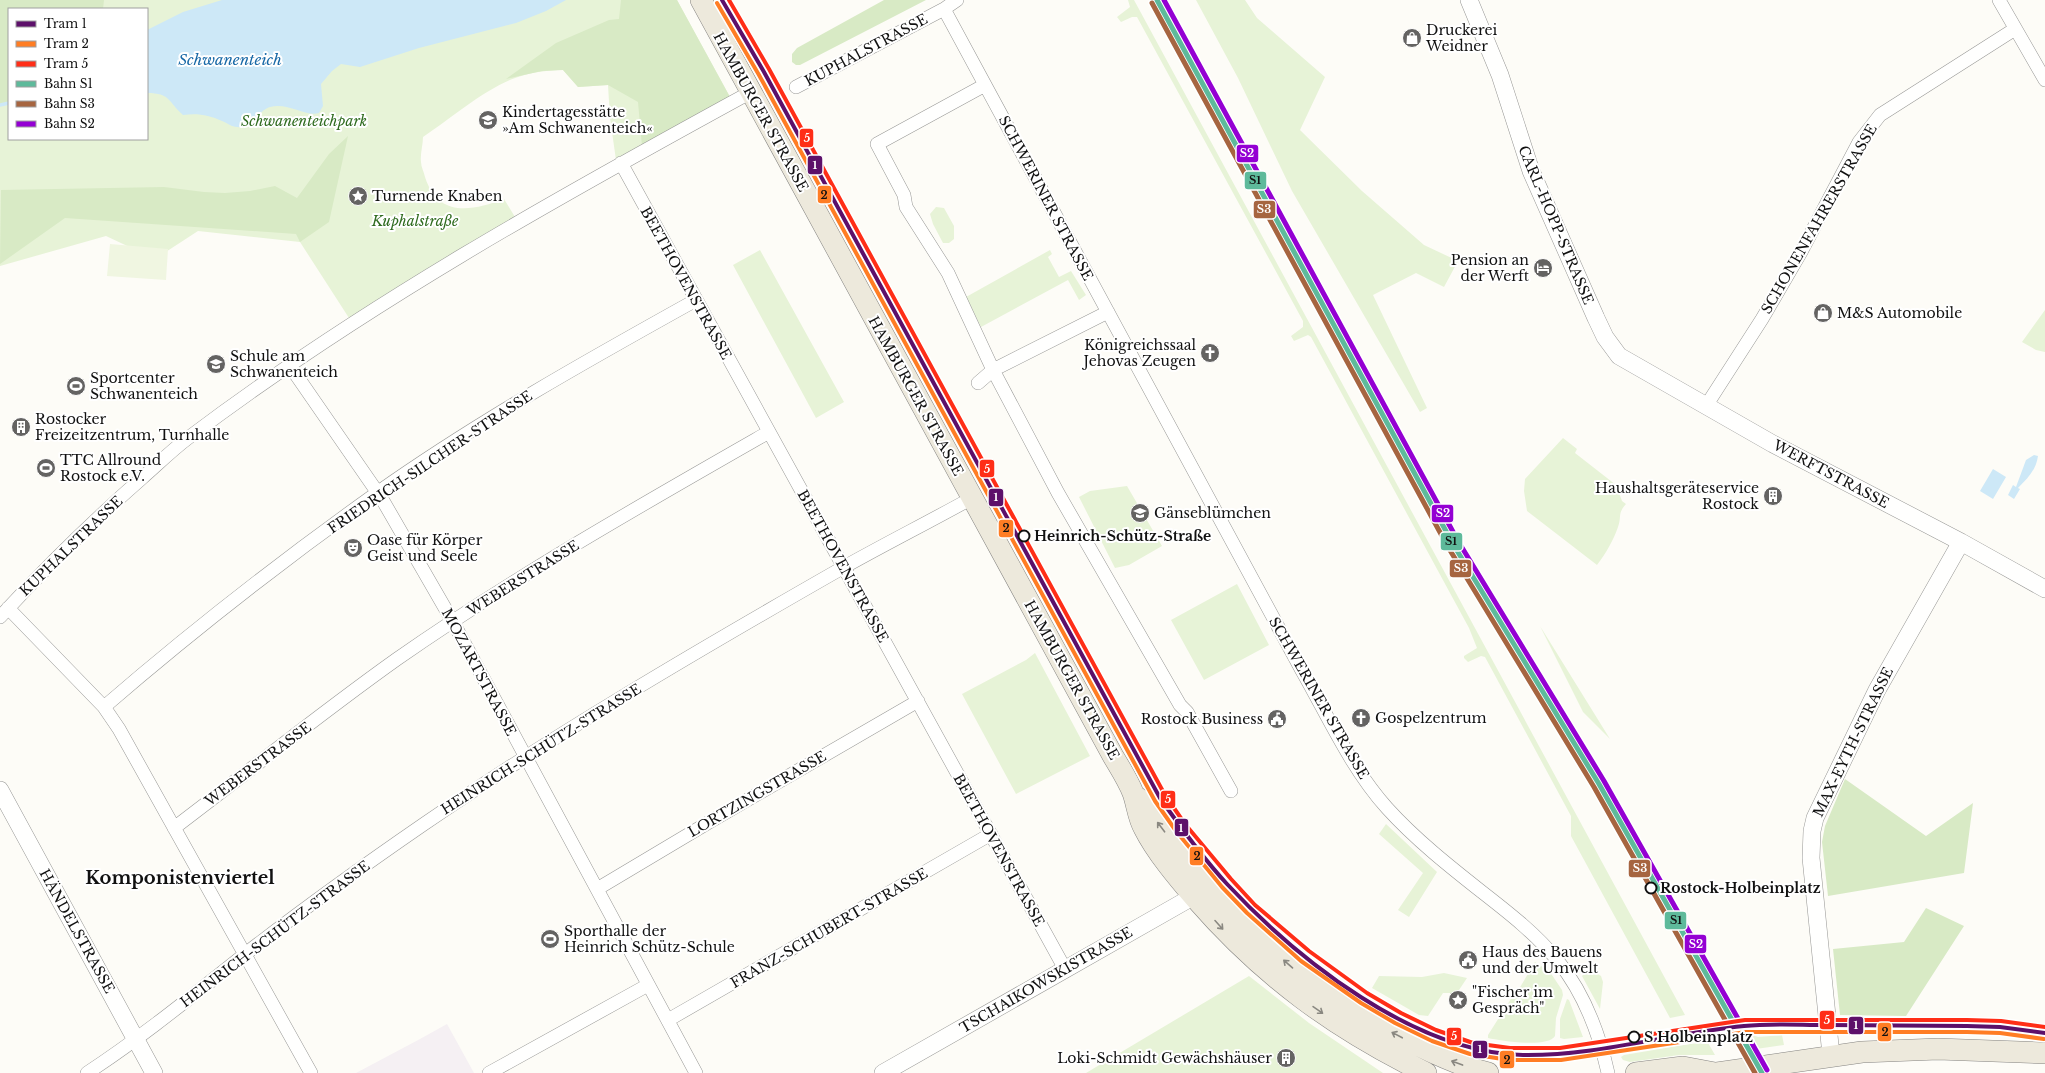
<svg xmlns="http://www.w3.org/2000/svg" width="2045" height="1073" font-family="'Libre Baskerville',serif">
<rect width="100%" height="100%" fill="#fdfcf7"/>
<path fill="#f5f0f3" d="M447,1024L474,1073H356L420,1039Z"/>
<path fill="#e7f3d7" fill-rule="evenodd" d="M0,0H677L730,97L616,160L610,118L608,85L578,87L563,70C548,70 533,72 518,77C487,87 450,119 423,137C423,145 420,154 421,162C421,167 424,172 425,177C438,218 472,211 504,199L515,217L349,318L300,242L198,231L155,259L106,236L0,266ZM9,9H147V139H9Z
M1128,0H1134L1685,1015L1670,1018L1571,836V816L1485,657L1481,656L1468,662L1464,658V656L1477,648L1469,628L1311,337L1308,335L1294,341L1291,336L1303,327V321L1137,17H1132L1121,22L1117,17L1130,7Z
M1196,0H1245L1257,18L1325,77L1300,130L1362,191L1424,245L1458,261L1444,287L1416,273L1373,295L1427,408L1420,412L1292,191L1238,78Z
M936,207L944,208L954,226V239L949,243H943L933,224L930,214Z
M760,250L844,402L816,418L733,265Z
M1050,250L1052,254L1048,257L1059,277L1071,271L1086,295L1079,300L1068,280L981,327L966,297Z
M2045,310V352L2036,350L2022,342Z
M1563,438L1577,449L1575,453L1616,485L1622,501L1626,504C1617,514 1622,516 1618,527C1613,541 1606,553 1597,565L1527,511L1524,491L1525,479Z
M1127,486L1162,546L1129,565L1115,568L1079,497L1090,491Z
M1237,584L1269,645L1204,680L1171,620Z
M1540,626L1610,739L1583,712Z
M1035,653L1090,756L1016,794L962,694L1026,660Z
M1386,824L1437,872L1409,917L1398,910L1423,873L1379,834Z
M1535,962L1550,972L1562,990L1563,995L1556,1018L1555,1036C1548,1048 1501,1041 1488,1038V1035L1514,994H1516Z
M1592,970L1601,976L1603,982L1600,1009L1582,976L1586,972Z
M1444,973L1467,978L1457,993H1443L1428,1016L1419,1015L1372,988L1379,976L1422,977Z
M1249,976L1309,1023L1383,1073H1086Z
M1567,999L1569,1000L1583,1037L1564,1039L1560,1038V1019Z
M1750,1034L1758,1037L1782,1035L1784,1045L1756,1049L1748,1035Z
M1707,1041L1715,1055H1679L1630,1062L1623,1060L1621,1057L1624,1055Z"/>
<path fill="#d8eac5" d="M0,0H104L103,9H9V103L0,105Z
M621,0H677L730,97L642,146L638,102L608,85L578,87L563,70L542,71L506,79L556,43L609,20L619,19Z
M884,0H926L800,65H796L792,62V54L797,48Z
M348,136L329,222L300,242L296,234L65,218L0,264L1,190L164,187L204,192L225,193L250,191L275,186L297,198L329,154Z
M1845,779L1926,836L1973,803L1964,873L1828,896L1822,842L1825,826Z
M1926,908L1964,926L1906,1016L1840,1015L1833,949L1904,942Z"/>
<path fill="#f0f6e1" d="M110,244L168,249L166,280L107,276Z"/>
<path fill="#cde8f7" d="M222,0H566L546,11L516,23L419,48L360,67L341,64L332,71L321,84L323,106L319,113C305,117 288,102 270,107C258,111 249,129 237,127C232,127 227,123 222,121C209,115 198,113 183,115C168,102 171,93 147,93V30L183,12Z
M2034,455L2038,456C2036,470 2028,478 2018,488L2020,489L2014,499L2008,495L2013,485L2016,487L2026,460Z
M1993,469L2006,477L1993,499L1980,491Z"/>
<g fill="none" stroke-linecap="round" stroke-linejoin="round">
<path stroke="#cde8f7" stroke-width="3.5" d="M0,105L9,103"/>
<g stroke="#979795" stroke-width="14">
<path id="minor" d="M1999,0L2045,80
M944,9L1301,669C1328,716 1351,768 1387,808C1415,839 1449,866 1482,892C1509,913 1536,934 1558,961C1584,993 1599,1033 1608,1073
M985,85L877,144L904,195L906,207L948,273L993,370L1058,493L1180,705L1187,712L1231,791
M796,87L944,9L957,0
M621,163L1065,969
M290,366L382,499L453,622L696,1073
M978,383L993,370L1108,312
M1706,406L1762,319L1801,252L1859,142L1880,115L2015,29
M8,608L104,707L119,729L311,1073
M0,617C45,568 93,521 142,478C157,465 172,450 188,438C364,305 557,198 751,92
M104,707C192,631 283,560 377,493C479,421 588,360 696,300
M174,828C248,772 321,713 397,659C516,576 643,504 769,432
M597,889L711,821L918,701
M668,1020L991,834
M87,1073C142,1037 192,996 244,955C303,909 363,866 424,824C557,733 697,651 837,571C881,546 927,523 972,498
M489,1073L648,985"/>
</g>
<g stroke="#979795" stroke-width="18">
<path id="tertiary" d="M1469,0L1500,75L1531,171L1596,318L1605,337L1619,356L1773,444L1961,542L2045,589
M0,790L154,1073
M1831,1055L1811,858L1812,831L1815,818L1877,690L1961,542
M883,1073L1194,896"/>
</g>
<g stroke="#858482" stroke-width="22">
<path id="primary" d="M701,0L1113,756C1120,768 1128,780 1133,793C1137,804 1138,818 1144,828C1156,852 1178,878 1196,899C1263,976 1334,1028 1426,1073
M1138,798C1158,821 1174,847 1194,870C1253,940 1323,997 1405,1039C1432,1053 1458,1065 1488,1073
M1636,1073L1683,1067L1715,1073
M1717,1073L1862,1052L1938,1049L2045,1053"/>
</g>
<use href="#minor" stroke="#fffffe" stroke-width="13"/>
<use href="#tertiary" stroke="#fffffe" stroke-width="17"/>
<use href="#primary" stroke="#ede9dc" stroke-width="21"/>
<g stroke="#fff" stroke-width="8">
<path id="rail-1" d="M1157,0L1453,544L1599,784L1762,1073"/>
</g>
<g stroke="#fff" stroke-width="8">
<path id="rail-2" d="M1152,3L1448,547L1594,787L1755,1073"/>
</g>
<g stroke="#fff" stroke-width="8">
<path id="rail-3" d="M1164,0L1458,541L1604,781L1767,1070"/>
</g>
<use href="#rail-1" stroke="#5eba9b" stroke-width="5"/>
<use href="#rail-2" stroke="#a66540" stroke-width="5"/>
<use href="#rail-3" stroke="#9400d3" stroke-width="5"/>
<g stroke="#fff" stroke-width="7">
<path id="tram-1" d="M722,0L764,72L1160,798C1181,828 1202,857 1227,884C1298,960 1415,1053 1523,1055C1598,1056 1671,1033 1744,1026C1771,1023 1799,1025 1826,1025C1873,1025 1920,1026 1967,1026L2000,1027L2045,1033"/>
</g>
<g stroke="#fff" stroke-width="7">
<path id="tram-2" d="M717,3L759,75L1155,801L1176,831L1222,887L1247,913L1301,961L1361,1003L1395,1023L1432,1041L1470,1054L1509,1060H1561L1746,1032H1967L2000,1033L2044,1039"/>
</g>
<g stroke="#fff" stroke-width="7">
<path id="tram-3" d="M729,0L769,69L1165,795L1185,824L1231,879L1255,905L1309,951L1367,993L1401,1013L1436,1030L1473,1043L1510,1048H1560L1745,1020H1967L2001,1021L2045,1027"/>
</g>
<use href="#tram-1" stroke="#5d106a" stroke-width="4"/>
<use href="#tram-2" stroke="#ff7d24" stroke-width="4"/>
<use href="#tram-3" stroke="#ff2e17" stroke-width="4"/>
</g>
<defs><path id="oneway-shaft" d="M-6 0H5M1.5-3L5.5 0L1.5 3" fill="none" stroke-width="1.6" stroke-linecap="round" stroke-linejoin="round"/></defs>
<g stroke="#8a8881">
<use href="#oneway-shaft" transform="translate(1161 827) rotate(-127)"/>
<use href="#oneway-shaft" transform="translate(1219 925) rotate(48)"/>
<use href="#oneway-shaft" transform="translate(1288 964) rotate(-139)"/>
<use href="#oneway-shaft" transform="translate(1318 1010) rotate(35)"/>
<use href="#oneway-shaft" transform="translate(1397 1035) rotate(-152)"/>
<use href="#oneway-shaft" transform="translate(1457 1063) rotate(-160)"/>
</g>
<defs>
<g id="shop-disc" transform="scale(1)"><circle r="9.5" fill="#646362" stroke="#fff"/><path d="M-5-2.5h2.3a2.7 3.5 0 0 1 5.4 0H5L5.5 6h-11ZM-1.5-2.5h3a1.5 2.3 0 0 0-3 0Z" fill="#fff"/></g>
<g id="school-disc" transform="scale(1)"><circle r="9.5" fill="#646362" stroke="#fff"/><path d="M0-5L7-2L0 1L-7-2ZM-4 1L0 2.5L4 1V4Q0 6-4 4Z" fill="#fff"/></g>
<g id="sight-disc" transform="scale(1)"><circle r="9.5" fill="#646362" stroke="#fff"/><path d="M0-6L1.8-2.2L6-1.7L2.9 1.2L3.7 5.4L0 3.3L-3.7 5.4L-2.9 1.2L-6-1.7L-1.8-2.2Z" fill="#fff"/></g>
<g id="hotel-disc" transform="scale(1)"><circle r="9.5" fill="#646362" stroke="#fff"/><path d="M-6-4.5h1.5V1H6V5H4.5V3h-9V5H-6ZM-4 0a1.8 1.8 0 1 1 3.6 0ZM.5 0V-2.5h3Q6-2.5 6 0Z" fill="#fff"/></g>
<g id="church-disc" transform="scale(1)"><circle r="9.5" fill="#646362" stroke="#fff"/><path d="M-1.2-6h2.4v3.5h3.3v2.4h-3.3V6h-2.4V-.1h-3.3v-2.4h3.3Z" fill="#fff"/></g>
<g id="stadium-disc" transform="scale(1)"><circle r="9.5" fill="#646362" stroke="#fff"/><path d="M0-5a6.5 5 0 1 0 0 10a6.5 5 0 1 0 0-10ZM-3.5-1.8h7v3.6h-7Z" fill="#fff"/></g>
<g id="building-disc" transform="scale(1)"><circle r="9.5" fill="#646362" stroke="#fff"/><path d="M-4-6H4V6H1V3H-1V6H-4ZM-2.5-4.3h1.7v1.8h-1.7ZM.8-4.3h1.7v1.8H.8ZM-2.5-1h1.7V.8h-1.7ZM.8-1h1.7V.8H.8Z" fill="#fff"/></g>
<g id="theatre-disc" transform="scale(1)"><circle r="9.5" fill="#646362" stroke="#fff"/><path d="M-5-5.5Q0-4 5-5.5V0Q5 5 0 6Q-5 5-5 0ZM-3.3-2.5H-1v1.5H-3.3ZM1-2.5H3.3v1.5H1ZM-2.8 1Q0 5.5 2.8 1Z" fill="#fff"/></g>
<g id="civic-disc" transform="scale(1)"><circle r="9.5" fill="#646362" stroke="#fff"/><path d="M-.6-6.5H3V-4.5H.6V-3L4-1V1h2V6H-6V1h2V-1L-.6-3ZM-1.2 2.5V6h2.4V2.5Z" fill="#fff"/></g>
</defs>
<g fill-rule="evenodd">
<use href="#shop-disc" x="1412" y="38"/>
<use href="#school-disc" x="488" y="120"/>
<use href="#sight-disc" x="358" y="196"/>
<use href="#hotel-disc" x="1543" y="268"/>
<use href="#shop-disc" x="1823" y="313"/>
<use href="#church-disc" x="1210" y="353"/>
<use href="#school-disc" x="216" y="364"/>
<use href="#stadium-disc" x="76" y="386"/>
<use href="#building-disc" x="21" y="427"/>
<use href="#stadium-disc" x="46" y="468"/>
<use href="#building-disc" x="1773" y="496"/>
<use href="#school-disc" x="1140" y="513"/>
<use href="#theatre-disc" x="353" y="548"/>
<use href="#church-disc" x="1361" y="718"/>
<use href="#civic-disc" x="1277" y="719"/>
<use href="#stadium-disc" x="550" y="939"/>
<use href="#civic-disc" x="1468" y="960"/>
<use href="#sight-disc" x="1458" y="1000"/>
<use href="#building-disc" x="1286" y="1058"/>
</g>
<g fill="#fff" stroke="#111" stroke-width="2">
<circle cx="1024" cy="536" r="5.5"/>
<circle cx="1651" cy="888" r="5.5"/>
<circle cx="1634" cy="1037" r="5.5"/>
</g>
<g text-anchor="middle" stroke-width="4" stroke-linejoin="round" paint-order="stroke">
<g font-size="14" fill="#111" stroke="#fff" text-anchor="start">
<text x="1426" y="35">Druckerei<tspan x="1426" dy="16">Weidner</tspan></text>
<text x="502" y="117">Kindertagesstätte<tspan x="502" dy="16">»Am Schwanenteich«</tspan></text>
<text x="372" y="201">Turnende Knaben</text>
<text x="1529" y="265" text-anchor="end">Pension an<tspan x="1529" dy="16">der Werft</tspan></text>
<text x="1837" y="318">M&amp;S Automobile</text>
<text x="1196" y="350" text-anchor="end">Königreichssaal<tspan x="1196" dy="16">Jehovas Zeugen</tspan></text>
<text x="230" y="361">Schule am<tspan x="230" dy="16">Schwanenteich</tspan></text>
<text x="90" y="383">Sportcenter<tspan x="90" dy="16">Schwanenteich</tspan></text>
<text x="35" y="424">Rostocker<tspan x="35" dy="16">Freizeitzentrum, Turnhalle</tspan></text>
<text x="60" y="465">TTC Allround<tspan x="60" dy="16">Rostock e.V.</tspan></text>
<text x="1759" y="493" text-anchor="end">Haushaltsgeräteservice<tspan x="1759" dy="16">Rostock</tspan></text>
<text x="1154" y="518">Gänseblümchen</text>
<text x="367" y="545">Oase für Körper<tspan x="367" dy="16">Geist und Seele</tspan></text>
<text x="1375" y="723">Gospelzentrum</text>
<text x="1263" y="724" text-anchor="end">Rostock Business</text>
<text x="564" y="936">Sporthalle der<tspan x="564" dy="16">Heinrich Schütz-Schule</tspan></text>
<text x="1482" y="957">Haus des Bauens<tspan x="1482" dy="16">und der Umwelt</tspan></text>
<text x="1472" y="997">"Fischer im<tspan x="1472" dy="16">Gespräch"</tspan></text>
<text x="1272" y="1063" text-anchor="end">Loki-Schmidt Gewächshäuser</text>
</g>
<g font-size="14" fill="#111" stroke="#fff">
<text transform="translate(866 50) rotate(-28)" y="5">KUPHALSTRASSE</text>
<text transform="translate(761 112) rotate(61)" y="5">HAMBURGER STRASSE</text>
<text transform="translate(1046 198) rotate(62)" y="5">SCHWERINER STRASSE</text>
<text transform="translate(1819 219) rotate(-60)" y="5">SCHONENFAHRERSTRASSE</text>
<text transform="translate(1556 225) rotate(67)" y="5">CARL-HOPP-STRASSE</text>
<text transform="translate(686 283) rotate(61)" y="5">BEETHOVENSTRASSE</text>
<text transform="translate(916 396) rotate(61)" y="5">HAMBURGER STRASSE</text>
<text transform="translate(430 462) rotate(-34)" y="5">FRIEDRICH-SILCHER-STRASSE</text>
<text transform="translate(1831 474) rotate(28)" y="5">WERFTSTRASSE</text>
<text transform="translate(71 546) rotate(-44)" y="5">KUPHALSTRASSE</text>
<text transform="translate(843 566) rotate(61)" y="5">BEETHOVENSTRASSE</text>
<text transform="translate(523 578) rotate(-32)" y="5">WEBERSTRASSE</text>
<text transform="translate(479 672) rotate(62)" y="5">MOZARTSTRASSE</text>
<text transform="translate(1072 680) rotate(61)" y="5">HAMBURGER STRASSE</text>
<text transform="translate(1319 698) rotate(60)" y="5">SCHWERINER STRASSE</text>
<text transform="translate(1853 742) rotate(-64)" y="5">MAX-EYTH-STRASSE</text>
<text transform="translate(541 749) rotate(-32)" y="5">HEINRICH-SCHÜTZ-STRASSE</text>
<text transform="translate(258 764) rotate(-37)" y="5">WEBERSTRASSE</text>
<text transform="translate(757 794) rotate(-30)" y="5">LORTZINGSTRASSE</text>
<text transform="translate(999 850) rotate(61)" y="5">BEETHOVENSTRASSE</text>
<text transform="translate(829 928) rotate(-30)" y="5">FRANZ-SCHUBERT-STRASSE</text>
<text transform="translate(77 931) rotate(61)" y="5">HÄNDELSTRASSE</text>
<text transform="translate(275 934) rotate(-37)" y="5">HEINRICH-SCHÜTZ-STRASSE</text>
<text transform="translate(1046 980) rotate(-30)" y="5">TSCHAIKOWSKISTRASSE</text>
</g>
<g font-size="14" font-style="italic" fill="#2f6b1f" stroke="#fff">
<text x="304" y="126">Schwanenteichpark</text>
<text x="415" y="226">Kuphalstraße</text>
</g>
<g font-size="14" font-weight="bold" fill="#111" stroke="#fff" text-anchor="start">
<text x="1034" y="541">Heinrich-Schütz-Straße</text>
<text x="1660" y="893">Rostock-Holbeinplatz</text>
<text x="1644" y="1042">S Holbeinplatz</text>
</g>
<g font-size="15" font-style="italic" fill="#1768a6" stroke="#fff">
<text x="230" y="65">Schwanenteich</text>
</g>
<g font-size="18" font-weight="bold" fill="#111" stroke="#fff">
<text x="180" y="884">Komponistenviertel</text>
</g>
</g>
<g stroke="#fff" stroke-width="1.5">
<rect x="799" y="128" width="15" height="20" rx="4" fill="#ff2e17"/>
<rect x="1236" y="144" width="23" height="19" rx="4" fill="#9400d3"/>
<rect x="807" y="155" width="16" height="20" rx="4" fill="#5d106a"/>
<rect x="1244" y="171" width="23" height="19" rx="4" fill="#5eba9b"/>
<rect x="817" y="185" width="15" height="19" rx="4" fill="#ff7d24"/>
<rect x="1253" y="200" width="23" height="19" rx="4" fill="#a66540"/>
<rect x="979" y="459" width="16" height="19" rx="4" fill="#ff2e17"/>
<rect x="988" y="488" width="16" height="19" rx="4" fill="#5d106a"/>
<rect x="1431" y="504" width="23" height="19" rx="4" fill="#9400d3"/>
<rect x="998" y="519" width="16" height="19" rx="4" fill="#ff7d24"/>
<rect x="1440" y="532" width="23" height="19" rx="4" fill="#5eba9b"/>
<rect x="1449" y="559" width="23" height="19" rx="4" fill="#a66540"/>
<rect x="1160" y="790" width="16" height="19" rx="4" fill="#ff2e17"/>
<rect x="1174" y="818" width="15" height="19" rx="4" fill="#5d106a"/>
<rect x="1189" y="846" width="15" height="20" rx="4" fill="#ff7d24"/>
<rect x="1628" y="859" width="23" height="19" rx="4" fill="#a66540"/>
<rect x="1664" y="911" width="23" height="19" rx="4" fill="#5eba9b"/>
<rect x="1684" y="934" width="23" height="20" rx="4" fill="#9400d3"/>
<rect x="1819" y="1010" width="16" height="20" rx="4" fill="#ff2e17"/>
<rect x="1848" y="1016" width="16" height="19" rx="4" fill="#5d106a"/>
<rect x="1877" y="1022" width="15" height="20" rx="4" fill="#ff7d24"/>
<rect x="1446" y="1027" width="16" height="19" rx="4" fill="#ff2e17"/>
<rect x="1472" y="1040" width="16" height="19" rx="4" fill="#5d106a"/>
<rect x="1499" y="1050" width="16" height="19" rx="4" fill="#ff7d24"/>
</g>
<g font-size="11" text-anchor="middle" font-weight="bold" fill="#fff">
<text x="807" y="142">5</text>
<text x="1247" y="157">S2</text>
<text x="815" y="169">1</text>
<text x="1264" y="213">S3</text>
<text x="987" y="473">5</text>
<text x="996" y="501">1</text>
<text x="1443" y="517">S2</text>
<text x="1461" y="572">S3</text>
<text x="1168" y="803">5</text>
<text x="1181" y="832">1</text>
<text x="1640" y="872">S3</text>
<text x="1696" y="948">S2</text>
<text x="1827" y="1024">5</text>
<text x="1856" y="1029">1</text>
<text x="1454" y="1040">5</text>
<text x="1480" y="1053">1</text>
</g>
<g font-size="11" text-anchor="middle" font-weight="bold" fill="#111">
<text x="1255" y="184">S1</text>
<text x="824" y="199">2</text>
<text x="1006" y="532">2</text>
<text x="1451" y="545">S1</text>
<text x="1197" y="860">2</text>
<text x="1676" y="924">S1</text>
<text x="1885" y="1036">2</text>
<text x="1507" y="1064">2</text>
</g>
<rect x="8" y="8" width="140" height="132" fill="#ffffff" stroke="#a0a0a0"/>
<rect x="16" y="21" width="20" height="6" fill="#5d106a" stroke="#a0a0a0"/>
<text x="44" y="28" font-size="12" fill="#111111">Tram 1</text>
<rect x="16" y="41" width="20" height="6" fill="#ff7d24" stroke="#a0a0a0"/>
<text x="44" y="48" font-size="12" fill="#111111">Tram 2</text>
<rect x="16" y="61" width="20" height="6" fill="#ff2e17" stroke="#a0a0a0"/>
<text x="44" y="68" font-size="12" fill="#111111">Tram 5</text>
<rect x="16" y="81" width="20" height="6" fill="#5eba9b" stroke="#a0a0a0"/>
<text x="44" y="88" font-size="12" fill="#111111">Bahn S1</text>
<rect x="16" y="101" width="20" height="6" fill="#a66540" stroke="#a0a0a0"/>
<text x="44" y="108" font-size="12" fill="#111111">Bahn S3</text>
<rect x="16" y="121" width="20" height="6" fill="#9400d3" stroke="#a0a0a0"/>
<text x="44" y="128" font-size="12" fill="#111111">Bahn S2</text>
</svg>
